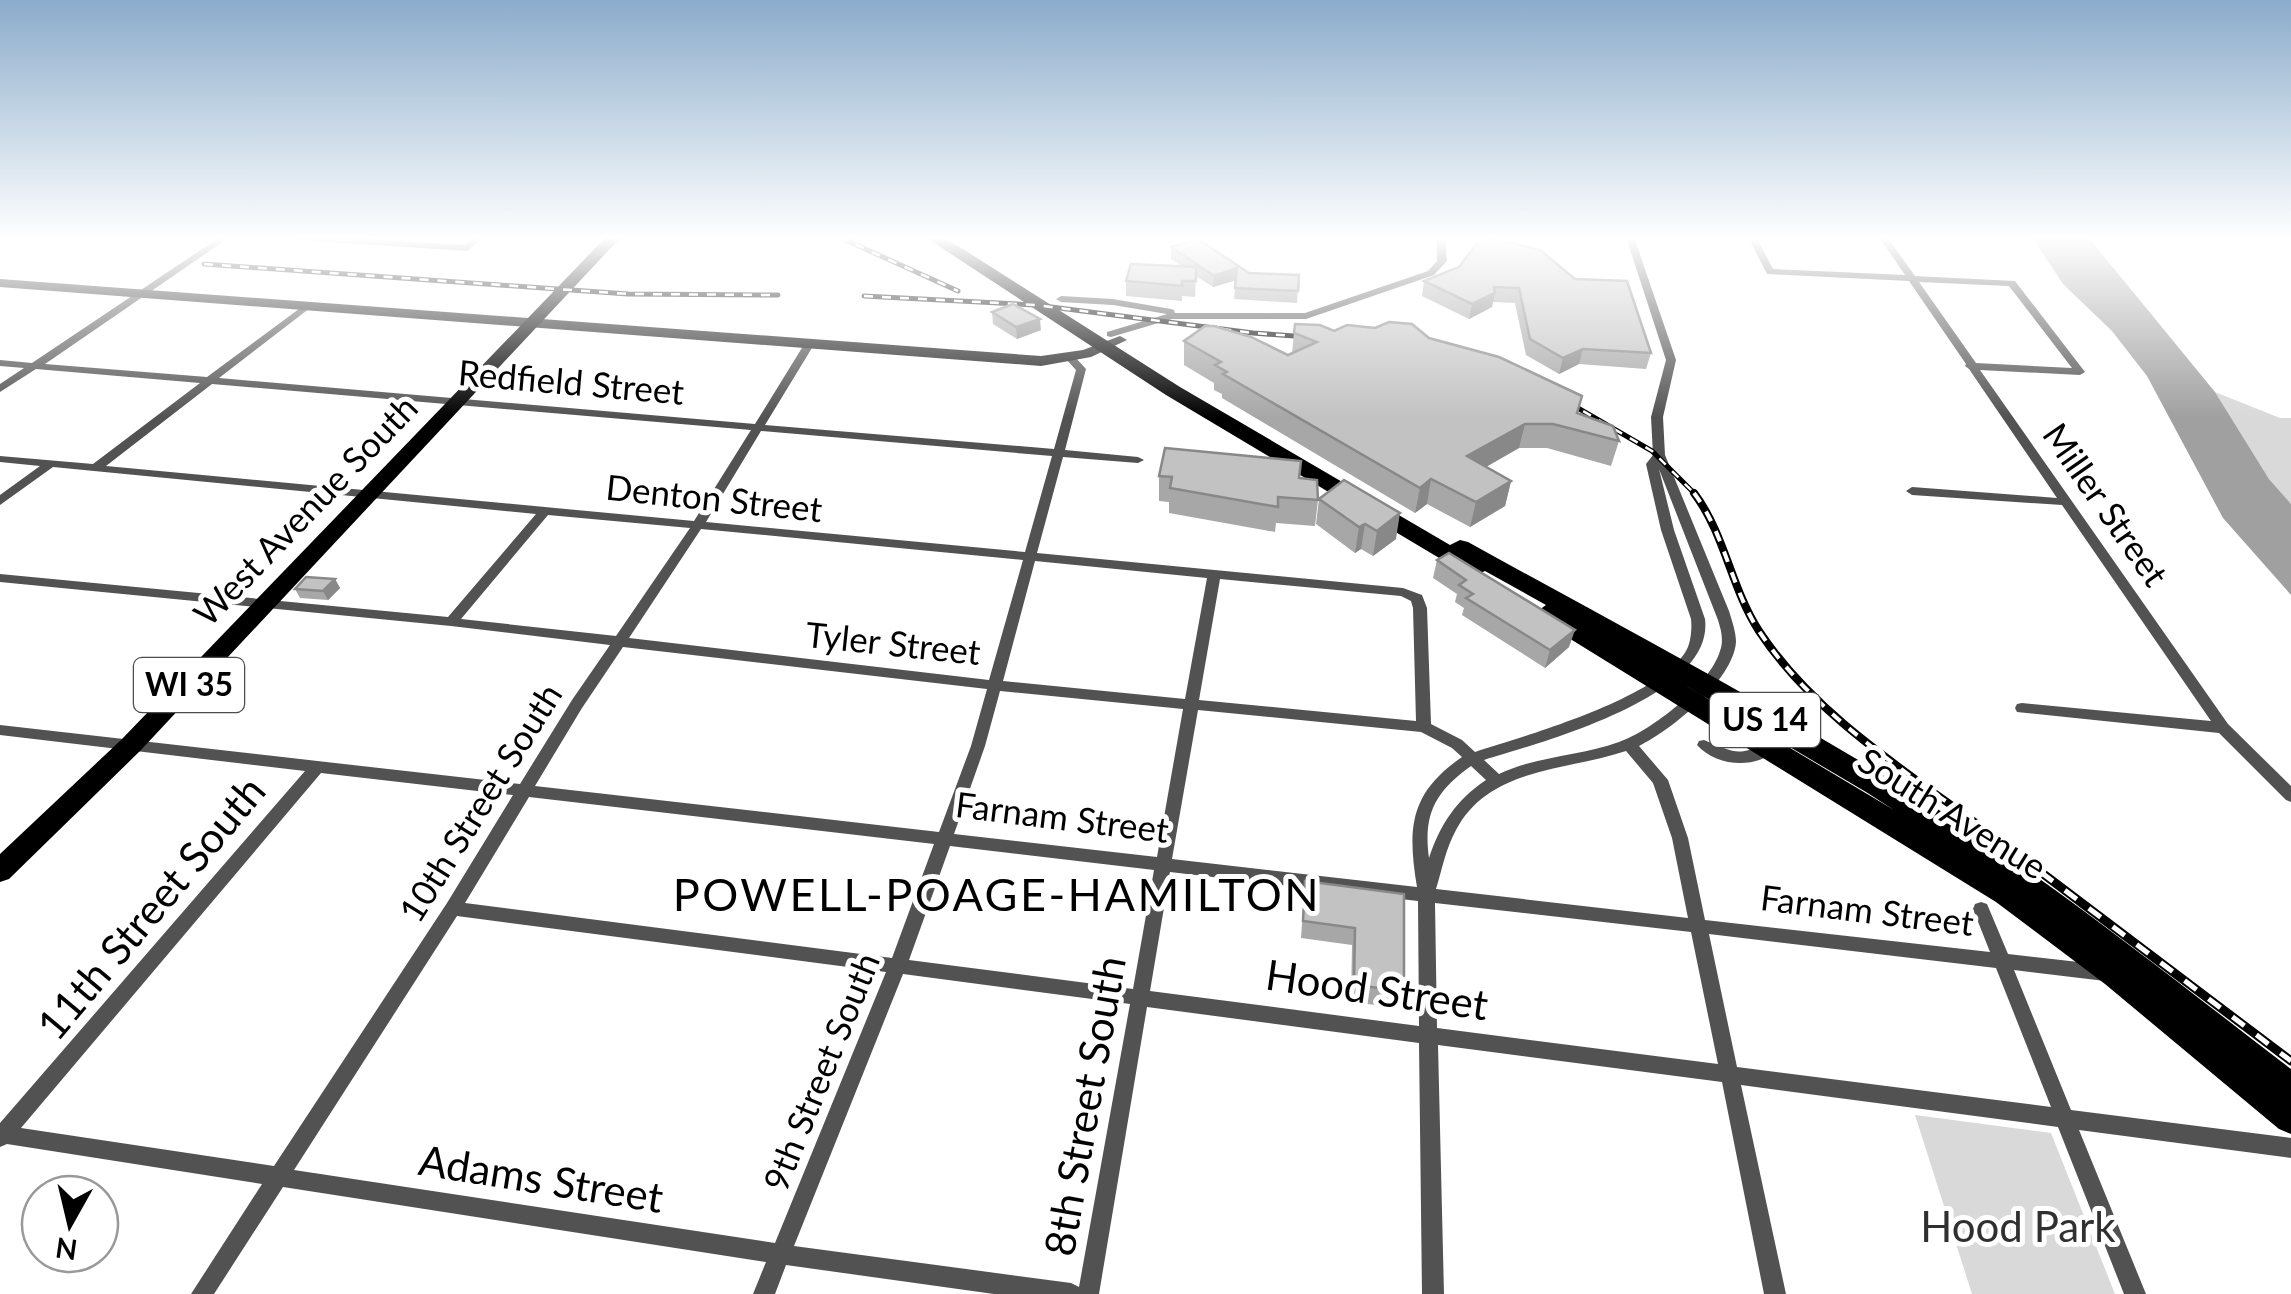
<svg xmlns="http://www.w3.org/2000/svg" width="2291" height="1294" font-family="Lato,sans-serif">
<rect width="100%" height="100%" fill="#fff"/>
<path fill="#d9d9d9" d="M2215,392L2280,418H2291V504L2269,479Z
M1915,1115L2051,1133L2115,1294H1972Z"/>
<path fill="#a0a0a0" d="M2032,237H2088L2215,392L2269,479L2291,504V595L2223,518L2147,376L2112,331L2063,284Z"/>
<g fill="none" stroke-linecap="round" stroke-linejoin="round">
<path fill="#525252" fill-rule="evenodd" d="M220,237H230L45,364L207,377L307,303L310,304V308L219,378L755,424L805,343L810,340L815,343L765,425L1054,449L1076,370L1065,358L1066,356H1074L1086,369L1065,450L1138,457L1144,460L1138,463L1063,457L1037,553L1403,588L1422,595L1427,608L1431,724L1462,740L1475,752C1525,736 1663,697 1687,649C1691,641 1692,628 1691,619L1661,530L1646,464L1653,455L1651,417L1666,360L1626,237H1634L1676,360L1663,417L1665,455L1729,611C1732,621 1736,632 1736,642C1733,681 1671,730 1639,746L1668,780L1688,838L1705,920L1990,952L1973,909L1975,904L1981,902L1987,904L2008,954L2105,965L2111,968L2114,973L2111,978L2105,981L2014,970L2071,1110L2291,1138V1158L2079,1130L2146,1294H2124L2058,1127L1741,1085L1786,1294H1764L1722,1082L1438,1045L1444,1294H1422L1419,1043L1147,1007L1099,1294H994L786,1265L775,1294H753L766,1262L283,1187L214,1294H191L262,1184L7,1144L0,1147V1123L305,771L0,735V725L520,784L572,700L610,645L451,626L0,582V574L448,617L536,514L53,467L0,505V495L40,466L0,462V456L93,464L200,383L36,369L0,392V384L24,368L0,366V360L32,363ZM212,384L751,430L694,521L106,466ZM761,431L1052,456L1025,552L706,522ZM1659,469L1718,620C1721,630 1724,640 1720,651C1710,685 1651,731 1619,742C1580,756 1537,756 1499,774L1484,760C1541,742 1715,697 1705,619L1674,530ZM548,515L690,528L616,636L461,619ZM701,529L1023,560L989,680L629,638ZM1035,561L1207,578L1185,699L1003,681ZM1220,579L1401,596L1411,601L1413,608L1416,721L1199,700ZM623,647L987,689L971,746L939,832L535,786L582,708ZM1000,691L1183,709L1157,857L954,834L985,746ZM1198,710L1421,732L1452,748L1462,757C1410,793 1407,827 1417,887L1172,859ZM1626,751L1653,783L1672,838L1688,918L1436,889C1442,869 1446,848 1456,830C1489,767 1566,771 1626,751ZM1471,766L1486,780C1456,800 1440,825 1429,858C1423,814 1435,792 1471,766ZM321,773L513,795L447,903L274,1166L21,1128ZM529,797L934,844L892,958L465,903ZM950,846L1154,870L1133,989L909,960ZM1170,872L1418,901L1419,1026L1150,991ZM1435,903L1691,932L1718,1064L1437,1028ZM457,916L886,972L775,1243L294,1170ZM1709,934L1996,968L2051,1107L1737,1067ZM903,974L1130,1004L1079,1287L1071,1283L794,1246Z
M295,237H337L465,245L475,237H484L467,251L299,240Z
M1437,237H1445L1447,261L1434,275L1306,319H1172L1111,337L1107,336V332L1167,314L1113,305L1061,302L1056,299L1061,296L1113,299L1171,309L1174,310L1175,313H1305L1428,271L1437,261Z
M1748,237H1756L1773,269L1905,275L1879,237H1887L1915,276L2015,281L2085,372L2080,375L1980,370L2228,724L2291,786V802L2286,800L2219,733L2017,712L2015,708L2017,704L2022,703L2211,721L2062,505L1912,495L1906,491L1912,487L2057,498L1969,369L1965,366L1966,364L1909,281L1767,274ZM1919,282L2009,286L2072,368L1976,363Z
M1948,237H1963L1952,240Z
M1704,740C1738,754 1736,756 1771,742L1776,744L1778,748C1757,770 1717,767 1697,745L1699,741Z"/>
<path fill="#1f1f1f" fill-rule="evenodd" d="M0,279L1041,356L1083,350L1120,336L1127,340L1091,357L1041,366L0,287Z"/>
<path fill="#000" fill-rule="evenodd" d="M606,237H621L140,751L9,879L0,882V854L122,739Z"/>
<path fill="#000" fill-rule="evenodd" d="M925,237H944L1180,387L1450,545L1460,540L1468,542C1607,619 1749,694 1885,776C2028,863 2159,968 2291,1069V1134L2279,1129L2105,984L1996,902L1538,619L1535,613L1546,605L1485,571L1474,576L1466,574L1166,395ZM1683,684L1866,792L1894,810Z"/>
<g stroke="#000" stroke-width="5">
<path id="rail-far2" d="M839,237L958,291
M204,264L628,294L778,295
M864,296L1036,305L1253,333L1322,338
M1552,393L1652,451L1696,495"/>
</g>
<g stroke="#000" stroke-width="8">
<path id="rail-far1" d="M1694,493C1725,534 1731,588 1759,631C1817,719 1914,776 1996,838"/>
</g>
<g stroke="#000" stroke-width="9">
<path id="rail" d="M1993,836L2291,1061"/>
</g>
<use href="#rail-far2" stroke="#fff" stroke-width="2.5" stroke-dasharray="9" stroke-linecap="butt"/>
<use href="#rail-far1" stroke="#fff" stroke-width="4" stroke-dasharray="11" stroke-linecap="butt"/>
<use href="#rail" stroke="#fff" stroke-width="5" stroke-dasharray="15" stroke-linecap="butt"/>
</g>
<path fill="#a7a7a7" d="M1477,243L1651,353L1646,369L1579,364L1559,374L1526,355L1515,303L1493,302L1492,307L1469,319L1422,296L1424,281L1459,267Z
M1171,247L1249,273L1299,275L1297,303L1234,299L1236,280L1213,287L1196,276L1195,297L1182,296V301L1126,296V281L1182,266L1171,259Z
M992,312L1041,330L1017,339L993,324Z
M1295,324L1334,331L1429,338L1577,413L1619,441L1611,466L1547,448H1519L1486,467L1511,481L1505,506L1470,527L1427,504L1415,513L1222,398V394L1214,390V383L1184,365V341L1288,355L1292,353Z
M1159,476L1299,478L1318,500L1315,526L1276,523L1275,532L1169,513V502L1159,501Z
M1319,499L1396,539L1373,556L1361,549L1355,553L1316,524Z
M1437,560L1569,647L1545,668L1462,615L1464,608L1455,602L1457,594L1433,578Z
M335,579L340,588L328,600L300,598L295,589Z
M1305,881L1404,894V991L1400,1008L1351,1002L1352,945L1301,938Z"/>
<path fill="#888" d="M1237,268V280L1213,287L1214,276Z
M1495,293L1492,307L1469,319L1472,304Z
M1040,319L1041,330L1017,339L1016,327Z
M1583,349L1579,364L1559,374L1563,358Z
M1525,424L1519,448L1461,481L1467,456Z
M1431,479L1427,504L1415,513L1420,488Z
M1511,481L1505,506L1470,527L1476,502Z
M1400,513L1396,539L1373,556L1377,531Z
M1365,524L1361,549L1355,553L1359,527Z
M335,579L340,588L328,600L323,591Z
M1575,630L1569,647L1545,668L1550,650Z"/>
<path fill="#c2c2c2" stroke="#888" stroke-width="2.5" d="M1487,237L1540,250L1575,279L1627,281L1651,353L1583,349L1563,358L1530,339L1519,288L1494,287L1495,293L1472,304L1424,281L1459,267L1477,243Z
M1198,239L1249,273L1299,275L1298,291L1235,288L1237,268L1214,276L1171,247Z
M1131,264L1196,267V281H1182V286L1126,281Z
M1013,304L1040,319L1016,327L992,312Z
M1389,322L1412,324L1429,338L1499,357L1582,396L1577,413L1613,426L1619,441L1553,424H1525L1467,456L1511,481L1476,502L1431,479L1420,488L1223,374L1227,372L1215,365L1221,362L1184,341L1205,326H1214L1251,337L1288,355L1317,342L1294,333L1295,324L1320,325L1334,331L1347,325L1375,328Z
M1165,448L1301,461L1299,478L1317,480L1318,500L1278,497V507L1170,488L1172,477L1159,476Z
M1344,480L1400,513L1377,531L1365,524L1359,527L1319,499Z
M1449,553L1575,630L1550,650L1466,598L1473,594L1459,585L1466,580L1437,560Z
M306,577L335,579L323,591L295,589Z
M1305,881L1404,894V991L1354,985L1355,928L1303,921Z"/>
<linearGradient id="sky" x2="0" y2="1"><stop stop-color="#8baccb"/><stop offset="0.57" stop-color="#fff"/><stop offset="1" stop-color="#fff" stop-opacity="0"/></linearGradient>
<rect width="2291" height="418" fill="url(#sky)"/>
<g text-anchor="middle" stroke-width="10" stroke-linejoin="round" paint-order="stroke">
<g fill="#fff" stroke="#4c4c4c" stroke-width="2.5">
<rect x="134" y="658" width="110" height="54" rx="8"/>
<rect x="1710" y="693" width="110" height="54" rx="8"/>
</g>
<g font-size="32" font-weight="bold" fill="#000">
<text x="189" y="696">WI 35</text>
<text x="1765" y="731">US 14</text>
</g>
<g font-size="35" fill="#000" stroke="#fff">
<text transform="translate(571 383) rotate(5)" y="12">Redfield Street</text>
<text transform="translate(714 499) rotate(6)" y="12">Denton Street</text>
<text transform="translate(2105 505) rotate(55)" y="12">Miller Street</text>
<text transform="translate(306 511) rotate(-46)" y="12">West Avenue South</text>
<text transform="translate(893 644) rotate(6)" y="12">Tyler Street</text>
<text transform="translate(481 803) rotate(-58)" y="12">10th Street South</text>
<text transform="translate(1952 814) rotate(32)" y="12">South Avenue</text>
<text transform="translate(1062 818) rotate(7)" y="12">Farnam Street</text>
<text transform="translate(1867 911) rotate(7)" y="12">Farnam Street</text>
<text transform="translate(822 1072) rotate(-68)" y="12">9th Street South</text>
</g>
<g font-size="42" fill="#000" stroke="#fff">
<text transform="translate(151 908) rotate(-50)" y="15">11th Street South</text>
<text transform="translate(1377 990) rotate(8)" y="15">Hood Street</text>
<text transform="translate(1085 1106) rotate(-80)" y="15">8th Street South</text>
<text transform="translate(541 1179) rotate(9)" y="15">Adams Street</text>
</g>
<g font-size="42" fill="#303030" stroke="#fff">
<text x="2018" y="1242">Hood Park</text>
</g>
<g font-size="45" letter-spacing="2.5" fill="#000" stroke="#fff">
<text x="997" y="911">POWELL-POAGE-HAMILTON</text>
</g>
</g>
<g transform="translate(70 1224) rotate(188)"><circle r="48" fill="#ffffff" stroke="#999999" stroke-width="2.5"/>
<path d="M0-8L18 38L0 25L-18 38Z" fill="#000000"/>
<text y="-15" font-size="28" font-weight="bold" text-anchor="middle" fill="#000000">N</text>
</g>
</svg>
